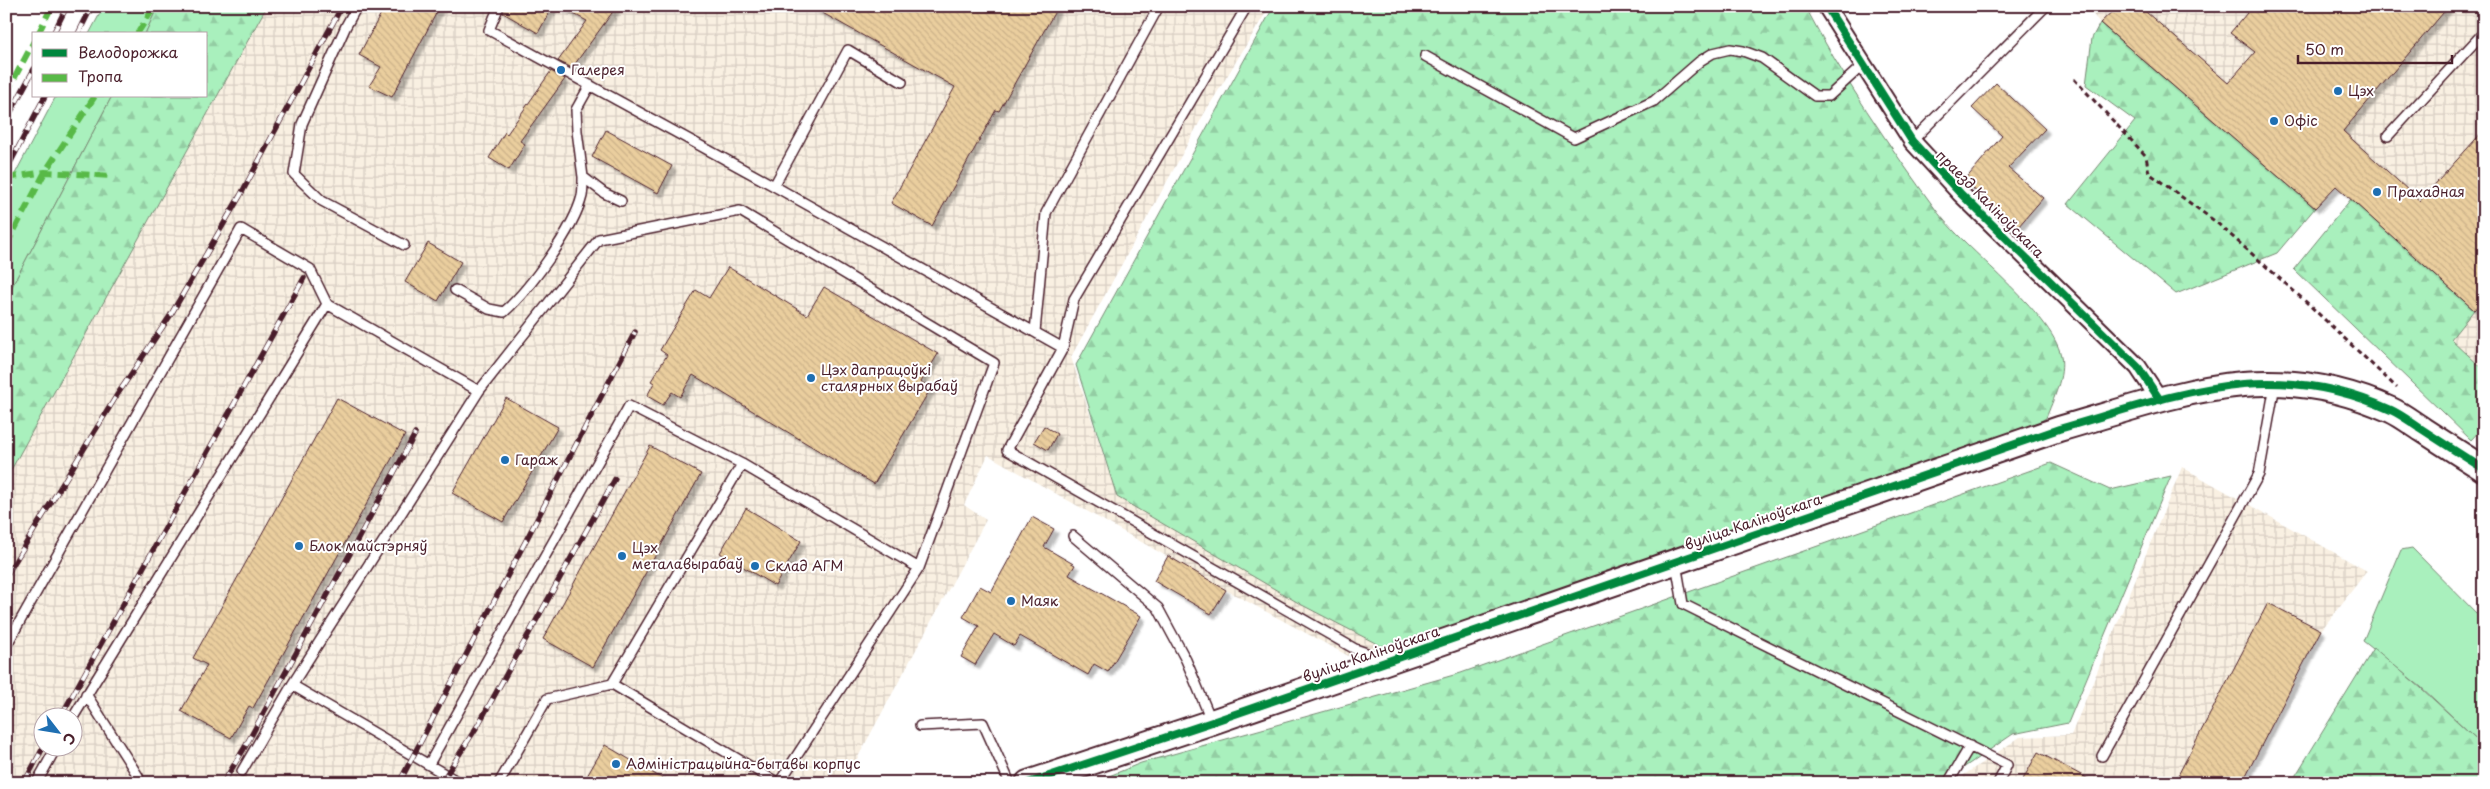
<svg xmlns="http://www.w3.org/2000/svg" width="2490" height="789" font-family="'Playpen Sans',sans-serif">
<defs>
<pattern id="industrial-grid" width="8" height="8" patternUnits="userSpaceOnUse" patternTransform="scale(1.25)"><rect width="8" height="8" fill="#f9f0e2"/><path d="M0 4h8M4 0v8" fill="none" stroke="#d7cdc2"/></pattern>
<pattern id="forest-firs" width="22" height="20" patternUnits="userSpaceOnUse" patternTransform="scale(1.25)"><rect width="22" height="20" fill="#a9f0bd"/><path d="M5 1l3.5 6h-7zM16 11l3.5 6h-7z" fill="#93cda3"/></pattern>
<pattern id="building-back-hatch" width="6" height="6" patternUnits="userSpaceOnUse" patternTransform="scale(1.25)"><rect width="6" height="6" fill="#eace9e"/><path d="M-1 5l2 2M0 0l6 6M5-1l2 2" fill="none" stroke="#cab088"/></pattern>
<filter id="shadow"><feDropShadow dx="4.5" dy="4.5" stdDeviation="1" flood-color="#0004"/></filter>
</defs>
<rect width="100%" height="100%" fill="#fff"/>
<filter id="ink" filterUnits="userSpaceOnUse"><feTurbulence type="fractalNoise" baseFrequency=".02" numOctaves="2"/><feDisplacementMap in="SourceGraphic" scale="10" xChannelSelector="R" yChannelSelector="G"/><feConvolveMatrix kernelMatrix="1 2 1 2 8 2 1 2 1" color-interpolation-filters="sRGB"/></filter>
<g filter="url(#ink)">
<path fill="url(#industrial-grid)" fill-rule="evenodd" d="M267,6H1270L1204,114L1071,357L1117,497L1381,646L1383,653L1354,659L1226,590L988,455L964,505L986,520L844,783H6V479ZM42,716H72V746H42Z
M2086,6H2484V370L2451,339L2474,310L2336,186L2315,208L2100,23Z
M2182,467L2367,571L2203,783H1952L2020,737L2071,735Z"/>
<path fill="#a9f0bd" stroke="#7a8874" d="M104,6H158L145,34H89Z
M56,96H112L6,298V191Z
M2412,548L2484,621V746L2421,687L2363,641L2401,550Z"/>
<path fill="url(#forest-firs)" stroke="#7a8874" d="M158,6H267L6,479V298L112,96H206V34H145Z
M1274,6H1805C1842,77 1889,146 1936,210C1964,249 2052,312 2061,356C2065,376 2053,400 2046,418L2017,435L1414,643L1381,646L1302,605L1117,497L1076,365Z
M2100,23L2315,208L2277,253L2176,294L2068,204L2135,121L2086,85L2092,38Z
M2351,199L2474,310L2451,339L2484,370V426L2471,440L2294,269Z
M2051,463L2110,490L2171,476L2068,723L2013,734L1941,783H1092L1141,763L1461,673Z
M2374,648L2421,688L2484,746V783H2291Z"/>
<path fill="url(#building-back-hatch)" stroke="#4a1f2b" filter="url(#shadow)" d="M385,6H440L392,97L369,86L381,67L359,55Z
M505,6H553L538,33L503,13Z
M558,6H617L572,68L558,61L587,21Z
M810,6H1058L999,111L996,110L932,226L891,203L955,87Z
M2118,6H2139L2228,83L2255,52L2230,33L2253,6H2449L2343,131L2420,201L2484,130V299L2474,310L2336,186L2315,208L2100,23Z
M551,71L565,79L520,141L525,144L509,170L489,158L505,132L507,134Z
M1996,83L2045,129L2008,168L2043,198L2018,227L1964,181L2002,136L1972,108Z
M606,130L672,166L658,193L592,157Z
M428,243L461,262L438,301L405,282Z
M728,267L807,315L824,287L938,354L921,382L931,388L874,484L693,375L680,397L672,392L663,405L647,396L654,383L651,381L667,355L660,350L696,290L709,298Z
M337,398L405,435L253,708L249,706L231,738L181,711L207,665L193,658Z
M506,398L558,427L503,522L452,493Z
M1044,426L1057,434L1048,450L1034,442Z
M650,446L701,474L593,667L543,639Z
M746,508L801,541L775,586L720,553Z
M1032,517L1054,529L1044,547L1075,565L1069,575L1141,616L1108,672L1094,664L1088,675L1020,636L1014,646L994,634L975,665L961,657L979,626L963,617L980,586L991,592Z
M1168,556L1226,590L1211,614L1154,581Z
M2268,603L2321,630L2242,783H2174Z
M605,745L670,783H583Z
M2038,752L2096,783H2021Z"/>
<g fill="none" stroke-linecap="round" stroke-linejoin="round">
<g stroke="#4a1f2b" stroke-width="12">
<path id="lane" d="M357,6L346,26L302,124L294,174L322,201L404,245
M499,6L489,30L774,186L1063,348
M1247,6L1074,299L1063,348L1007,450L1355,649L1381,658
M1425,56L1574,138L1654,101L1700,61L1713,53L1730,49L1743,51L1762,58L1815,96H1829L1863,65
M590,85L576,110L577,131L583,177L604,193L621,201
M2388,136L2484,32
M1912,141L2046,6
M774,186L848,50L902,82
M455,290L489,309L504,312C529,290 574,229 582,196C583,190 583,183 583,177
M1035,332L1046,213L1159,6
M1073,536L1158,608L1186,660L1212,722
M1676,563L1683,604L2007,765L1998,783
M6,646L241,229L310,269L327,304L479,391L599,239L740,211L994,363L919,568L779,783
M612,684L778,783
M292,685L460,783
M86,694L138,776L135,783
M72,719L327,304
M920,726L983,723L1010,783
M2102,756L2259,474L2275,385
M429,764L629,406L742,464L919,568
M242,771L292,685L479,391
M37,782L57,746
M499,783L547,699L612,684L742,464
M1948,783L1970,746"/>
</g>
<g stroke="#4a1f2b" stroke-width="20">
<path id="street" d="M1826,6L1912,141L1960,193L2138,367L2160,400"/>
</g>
<g stroke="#4a1f2b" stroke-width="28">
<path id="secondary" d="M1028,783L1212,722L2059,429C2178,395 2270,355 2391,410C2402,415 2412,423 2423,430C2443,443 2463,456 2484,469"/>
</g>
<path stroke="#4a1f2b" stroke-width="3" stroke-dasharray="5 4" stroke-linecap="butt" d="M2074,79L2146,156L2149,173L2216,222L2305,301L2397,388"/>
<use href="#lane" stroke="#fff" stroke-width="9"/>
<use href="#street" stroke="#fff" stroke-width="16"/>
<use href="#secondary" stroke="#fff" stroke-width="24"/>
<g stroke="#4a1f2b" stroke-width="5.5">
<path id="rail" d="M53,34L67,6
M78,34L92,6
M6,121L34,69
M6,171L45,96
M6,576L117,395L170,316L240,196L342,6
M61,716L304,278
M24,783L44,746
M223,783L245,747L415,434
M399,783L635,332
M441,783L478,725L615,479"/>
</g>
<use href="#rail" stroke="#fff" stroke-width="4" stroke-dasharray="11" stroke-linecap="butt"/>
<path stroke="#58b947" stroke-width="6" stroke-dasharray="12 6" stroke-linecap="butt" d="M38,34L52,6
M137,34L155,6
M6,94L34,41
M6,178L45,172L111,176
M6,246L45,172L95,96"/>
<g stroke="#fff" stroke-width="11">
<path id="cycleway" d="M1826,6L1912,141L1960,193L2138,367L2160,400
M1028,783L1212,722L2059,429C2178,395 2270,355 2391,410C2402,415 2412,423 2423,430C2443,443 2463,456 2484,469"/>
</g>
<use href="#cycleway" stroke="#00873e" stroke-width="8"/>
</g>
</g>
<g fill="#1f6fb2" stroke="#fff" stroke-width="2">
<circle cx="561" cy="70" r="5"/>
<circle cx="2338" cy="91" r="5"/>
<circle cx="2274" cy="121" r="5"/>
<circle cx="2377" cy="192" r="5"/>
<circle cx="811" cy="378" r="5"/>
<circle cx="505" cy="460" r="5"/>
<circle cx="299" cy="546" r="5"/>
<circle cx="622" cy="556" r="5"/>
<circle cx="755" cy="566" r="5"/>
<circle cx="1011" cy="601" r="5"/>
<circle cx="616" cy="764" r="5"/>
</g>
<g text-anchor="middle" stroke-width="4" stroke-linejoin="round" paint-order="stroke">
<g font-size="14" fill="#4a1f2b" stroke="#fff" text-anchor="start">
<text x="571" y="75">Галерея</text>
<text x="2348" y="96">Цэх</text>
<text x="2284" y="126">Офіс</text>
<text x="2387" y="197">Прахадная</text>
<text x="821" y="375">Цэх дапрацоўкі<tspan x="821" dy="16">сталярных вырабаў</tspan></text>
<text x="515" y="465">Гараж</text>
<text x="309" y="551">Блок майстэрняў</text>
<text x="632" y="553">Цэх<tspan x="632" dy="16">металавырабаў</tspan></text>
<text x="765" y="571">Склад АГМ</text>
<text x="1021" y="606">Маяк</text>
<text x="626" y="769">Адміністрацыйна-бытавы корпус</text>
</g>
<g font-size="14" fill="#4a1f2b" stroke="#fff">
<text transform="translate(1990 204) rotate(45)" y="5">праезд Каліноўскага</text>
<text transform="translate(1753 522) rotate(-19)" y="5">вуліца Каліноўскага</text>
<text transform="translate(1371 654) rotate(-19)" y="5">вуліца Каліноўскага</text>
</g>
</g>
<rect width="2490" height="789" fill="none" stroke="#fff" stroke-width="25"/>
<rect x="12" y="12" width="2465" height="764" fill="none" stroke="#4a1f2b" stroke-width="2" filter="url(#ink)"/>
<rect x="32" y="32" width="175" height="65" fill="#ffffff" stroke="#b7a5aa"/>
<rect x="42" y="49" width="25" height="8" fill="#00873e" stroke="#b7a5aa"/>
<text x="78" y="58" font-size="15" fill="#4a1f2b">Велодорожка</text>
<rect x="42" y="74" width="25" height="8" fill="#58b947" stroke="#b7a5aa"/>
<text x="78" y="82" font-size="15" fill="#4a1f2b">Тропа</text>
<g transform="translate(58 732) rotate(121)"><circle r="24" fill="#ffffff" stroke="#b7a5aa"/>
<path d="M0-4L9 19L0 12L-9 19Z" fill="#1f6fb2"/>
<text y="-8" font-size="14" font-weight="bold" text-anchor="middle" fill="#4a1f2b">С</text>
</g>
<path d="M2298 55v8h154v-8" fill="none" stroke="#4a1f2b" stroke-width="2.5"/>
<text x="2305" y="55" font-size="15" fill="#4a1f2b" stroke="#ffffff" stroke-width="4" paint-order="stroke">50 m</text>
</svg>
